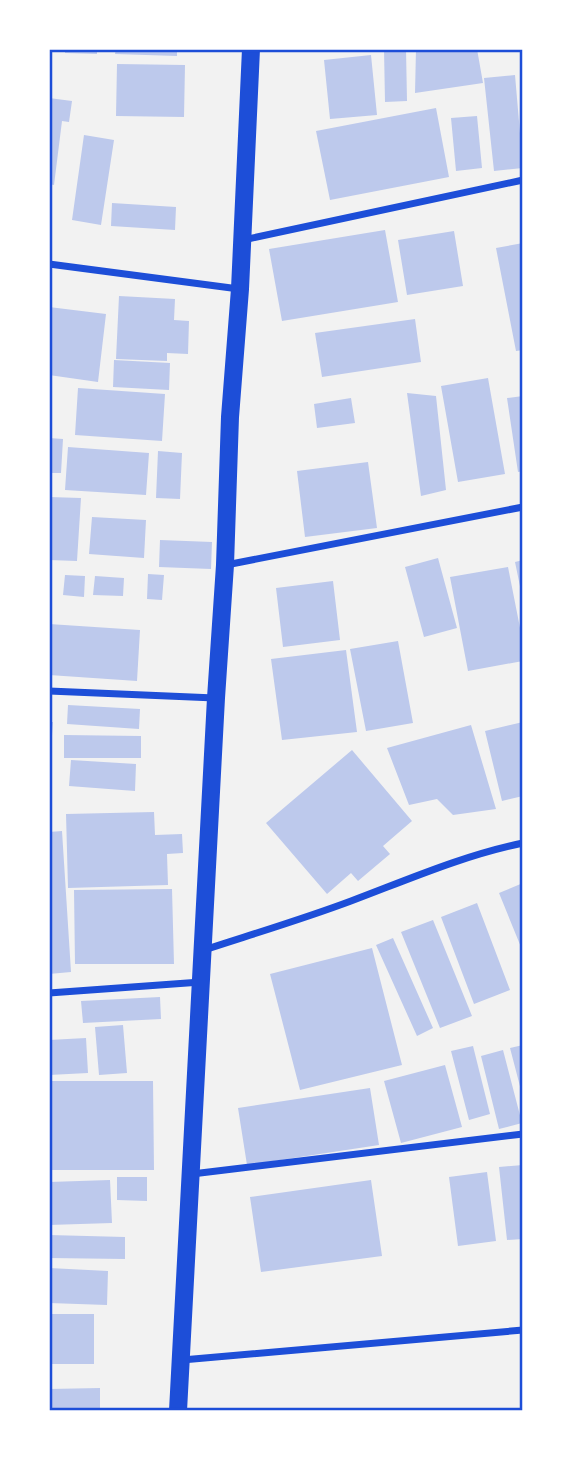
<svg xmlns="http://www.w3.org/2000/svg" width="572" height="1460" font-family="'IBM Plex Serif',serif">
<rect width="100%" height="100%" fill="#f2f2f2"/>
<path fill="#bdc9ec" d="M65,49H97V54L65,53Z
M116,49H177V56L115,54Z
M384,49H406L407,101L385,102Z
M416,49H477L483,83L415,93Z
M371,55L377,115L330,119L324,60Z
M117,64L185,65L184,117L116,116Z
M515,75L523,168L494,171L484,78Z
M49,98L72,101L69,122L62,121L54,185L49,184Z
M436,108L449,177L330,200L316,131Z
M477,116L482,168L456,171L451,118Z
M84,135L114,140L101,225L72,220Z
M112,203L176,207L175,230L111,226Z
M385,230L398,302L282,321L269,249Z
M454,231L463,286L407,295L398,240Z
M523,243V350L516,351L496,248Z
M119,296L175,299L174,320L189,321L188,354L167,353V361L116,359Z
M49,307L106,314L98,382L49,375Z
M415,319L421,362L322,377L315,333Z
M114,360L170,363L169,390L113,387Z
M488,378L505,474L458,482L441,386Z
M78,388L165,394L162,441L75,435Z
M407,393L436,396L446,490L421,496Z
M523,396V471L518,472L507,398Z
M351,398L355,423L317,428L314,404Z
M49,438L63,439L61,473H49Z
M68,447L149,453L146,495L65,490Z
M158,451L182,453L180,499L156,498Z
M368,462L377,528L305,537L297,471Z
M49,497L81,498L77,561L49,560Z
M92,517L146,520L144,558L89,554Z
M160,540L212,542L211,569L159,567Z
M438,558L457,628L424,637L405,567Z
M523,560V596H522L515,562Z
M508,567L523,643V661L468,671L450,577Z
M148,574L164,575L162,600L147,599Z
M65,575L85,576L84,597L63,595Z
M95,576L124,578L123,596L93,595Z
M333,581L340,640L283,647L276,588Z
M49,624L140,630L137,681L49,675Z
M398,641L413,723L366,731L350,649Z
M346,650L357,732L282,740L271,659Z
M68,705L140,709L139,729L67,724Z
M49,722H53L51,749H49Z
M523,722V796L502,801L485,731Z
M471,725L496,809L453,815L437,799L409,805L387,748Z
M64,735L141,736V758H64Z
M352,750L412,821L383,846L390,854L358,881L351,873L327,894L266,823Z
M71,760L136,764L135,791L69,786Z
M154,812L155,835L182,834L183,853L167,854L168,885L68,888L66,814Z
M62,831L71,972L49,974V832Z
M523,883V952L499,893Z
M172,889L174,964H75L74,890Z
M477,903L510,990L474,1004L441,917Z
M433,920L472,1016L440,1028L401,932Z
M393,938L433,1028L417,1036L376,945Z
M372,948L402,1065L300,1090L270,974Z
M160,997L161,1019L83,1023L81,1001Z
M123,1025L127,1073L99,1075L95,1027Z
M86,1038L88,1073L49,1075V1040Z
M523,1045V1094H522L510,1048Z
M473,1046L490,1114L469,1120L451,1051Z
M503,1050L522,1123L499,1129L481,1056Z
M445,1065L462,1127L401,1143L384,1081Z
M49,1081H153L154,1170H49Z
M370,1088L379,1145L247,1165L238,1108Z
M523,1165V1239L507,1240L499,1167Z
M487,1172L496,1241L458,1246L449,1177Z
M117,1177H147V1201L117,1200Z
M110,1180L112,1223L49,1225V1182Z
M371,1180L382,1256L261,1272L250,1197Z
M49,1235L125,1237V1259L49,1258Z
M49,1268L108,1271L107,1305L49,1303Z
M49,1314H94V1364H49Z
M100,1388V1411H49V1389Z"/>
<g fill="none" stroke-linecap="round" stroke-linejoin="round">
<path stroke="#1d4ed8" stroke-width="7" d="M243,240L523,180
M49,264L239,289
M226,565L523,507
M49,691L215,698
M204,950C253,934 303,919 351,901C407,880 464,855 523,843
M49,993L201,982
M192,1174L523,1134
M182,1360L523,1330"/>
<path stroke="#1d4ed8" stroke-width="18" d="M178,1411L216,698L225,565L230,417L240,289L251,49"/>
</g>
<rect width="572" height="1460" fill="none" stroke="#ffffff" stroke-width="102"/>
<rect x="51" y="51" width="470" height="1358" fill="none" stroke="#1d4ed8" stroke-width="2.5"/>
</svg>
